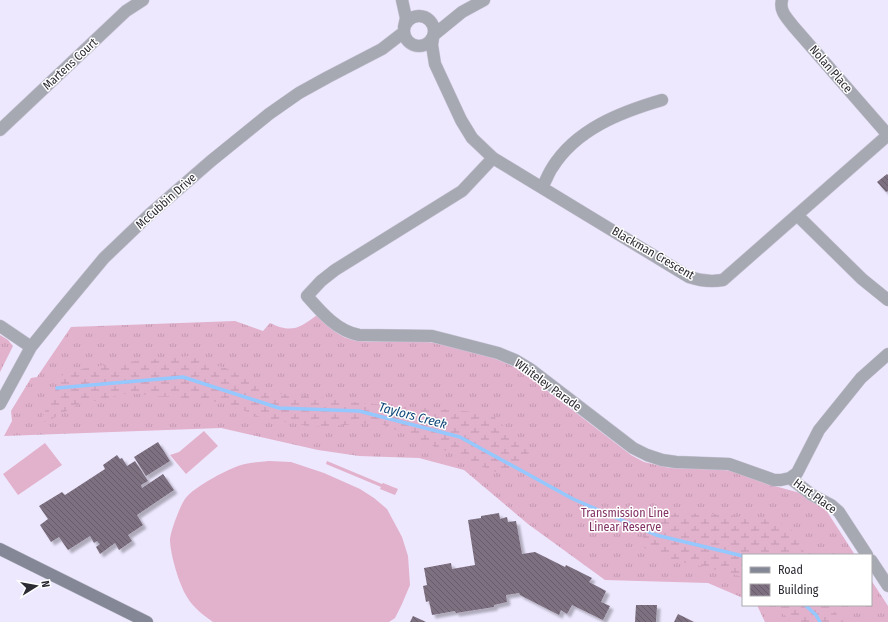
<svg xmlns="http://www.w3.org/2000/svg" width="888" height="622" font-family="'Fira Sans Condensed',sans-serif">
<defs>
<pattern id="grass-tufts" width="24" height="20" patternUnits="userSpaceOnUse"><rect width="24" height="20" fill="#e2b1cc"/><path d="M3 7l-1-3M5 7V3M7 7l1-3M15 17l-1-3M17 17v-4M19 17l1-3" fill="none" stroke="#c298b0"/></pattern>
<pattern id="wetland-marsh" width="20" height="14" patternUnits="userSpaceOnUse"><rect width="20" height="14" fill="#e2b1cc"/><path d="M1 5h8M5 5V1M11 12h8M15 12V8" fill="none" stroke="#c298b0"/></pattern>
<pattern id="building-back-hatch" width="6" height="6" patternUnits="userSpaceOnUse"><rect width="6" height="6" fill="#7d6f80"/><path d="M-1 5l2 2M0 0l6 6M5-1l2 2" fill="none" stroke="#675b69"/></pattern>
<filter id="shadow"><feDropShadow dx="3.5" dy="3.5" stdDeviation="1" flood-color="#0004"/></filter>
</defs>
<rect width="100%" height="100%" fill="#ede8fe"/>
<path fill="url(#grass-tufts)" d="M317,315C327,324 336,335 349,339C365,344 393,340 410,341C443,341 491,354 520,370L631,455L644,462L670,468L719,469L737,472L771,485L800,493L826,510L855,555H743V598L708,583L605,580L528,524L464,470L419,458L359,456L318,450L221,428L4,436L12,421L11,411L31,378L37,377L71,327L235,321L263,331L270,323C291,333 299,329 317,315Z
M0,335L8,340L13,346L0,372Z
M871,580L888,606V622H765L757,605H871Z"/>
<path fill="url(#wetland-marsh)" d="M189,356L228,369L273,393L317,397L361,403L490,413L530,452L503,475L379,423L313,427L260,417L238,408L209,400L178,398L129,393L77,405L48,421L40,422L64,372L117,363Z
M652,513C686,513 719,513 752,518C762,519 774,520 783,524C793,528 804,544 804,555H743V577L704,567L664,558L641,546L645,530Z
M777,605H828L844,622H790Z"/>
<path fill="#e2b1cc" d="M204,431L218,446L186,474L170,455L179,452Z
M45,443L62,465L18,495L3,474Z
M269,461L291,462L324,473L360,489L374,498L387,509L402,537L408,556L410,585L402,604L395,618L389,622H213C203,615 193,607 187,597C179,584 170,554 170,539C171,530 180,506 185,499C193,487 231,467 245,464C253,462 261,462 269,461Z
M327,461L382,484L383,483L398,489L395,495L380,489L381,487L326,464Z"/>
<g fill="none" stroke-linecap="round" stroke-linejoin="round">
<path stroke="#94c8ff" stroke-width="3.5" d="M57,388L183,377L279,408L359,411L460,437L573,499L656,535L743,556
M805,605L816,615L820,622"/>
</g>
<path fill="url(#building-back-hatch)" filter="url(#shadow)" d="M887,174L888,175V191L886,192L877,182Z
M158,442L170,461L146,476L134,457Z
M117,455L120,459L122,458L127,466L135,461L148,481L141,485L142,488L163,474L174,490L137,515L143,525L128,535L132,541L119,550L115,543L100,554L96,547L100,544L97,541L94,543L90,536L68,550L59,537L51,542L40,525L48,519L39,506L62,492L65,495L105,469L103,465Z
M499,513L500,519L507,517L508,522L516,521L522,554L535,552L565,567L566,565L592,578L589,582L606,591L601,602L610,606L603,620L572,605L567,614L561,610L559,615L520,595L519,593L506,595L507,602L494,605V607L456,613L455,611L432,615L429,601L426,602L423,586L427,585L424,568L451,563L452,569L475,565L468,520L481,518V516Z
M636,605H657L656,622H635Z
M678,614L694,622H674Z
M413,616L426,622H410Z"/>
<g fill="none" stroke-linecap="round" stroke-linejoin="round">
<g stroke="#cac6d9" stroke-width="13">
<path id="street" d="M402,0L406,18L404,27
M782,0C779,11 787,18 793,26L888,135
M404 31a15 15 0 1 1 30 0a15 15 0 1 1-30 0Z
M435,34L462,12L484,0
M433,38L432,45L435,64L461,120L472,138L493,158L689,277C701,281 711,282 723,280L888,135
M0,130L126,11L143,0
M493,158L462,191L335,270L321,281L307,296C321,312 337,331 359,335L432,336L498,353L515,360L530,369L633,448L647,455L662,460L676,462L729,464L774,480H781L790,478L797,473L819,430L861,378L888,354
M542,187C546,181 548,174 552,168C576,129 621,112 662,100
M797,215L862,279L888,300
M0,326L31,347
M0,404L31,347L60,311L104,258L150,214L211,161L269,114L299,93L328,77L382,49L404,32
M790,478L812,495L831,505L839,512L867,555
M871,560L888,586"/>
</g>
<g stroke="#cac6d9" stroke-width="13">
<path id="secondary" d="M0,549L147,622"/>
</g>
<use href="#street" stroke="#a6a9b2" stroke-width="12"/>
<use href="#secondary" stroke="#848896" stroke-width="12"/>
</g>
<g text-anchor="middle" stroke-width="3" stroke-linejoin="round" paint-order="stroke">
<g font-size="12" fill="#2c2a32" stroke="#fff">
<text transform="translate(70 64) rotate(-43)" y="4">Martens Court</text>
<text transform="translate(831 69) rotate(49)" y="4">Nolan Place</text>
<text transform="translate(166 201) rotate(-42)" y="4">McCubbin Drive</text>
<text transform="translate(653 253) rotate(30)" y="4">Blackman Crescent</text>
<text transform="translate(548 385) rotate(36)" y="4">Whiteley Parade</text>
<text transform="translate(815 496) rotate(36)" y="4">Hart Place</text>
</g>
<g font-size="12" fill="#823264" stroke="#fff">
<text x="625" y="517">Transmission Line<tspan x="625" dy="14">Linear Reserve</tspan></text>
</g>
<g font-size="13" font-style="italic" fill="#104879" stroke="#fff">
<text transform="translate(413 415) rotate(15)" y="5">Taylors Creek</text>
</g>
</g>
<rect x="742" y="554" width="130" height="52" fill="#ffffff" stroke="#abaaad"/>
<rect x="750" y="567" width="20" height="6" fill="#848896" stroke="#abaaad"/>
<text x="778" y="574" font-size="12" fill="#2c2a32">Road</text>
<rect x="750" y="584" width="20" height="12" fill="url(#building-back-hatch)" stroke="#abaaad"/>
<text x="778" y="594" font-size="12" fill="#2c2a32">Building</text>
<g transform="translate(36 586) rotate(79)" stroke="#ffffff" stroke-width="3" paint-order="stroke">
<path d="M0-3L7 15L0 10L-7 15Z" fill="#2c2a32"/>
<text y="-6" font-size="11" font-weight="bold" text-anchor="middle" fill="#2c2a32">N</text>
</g>
</svg>
